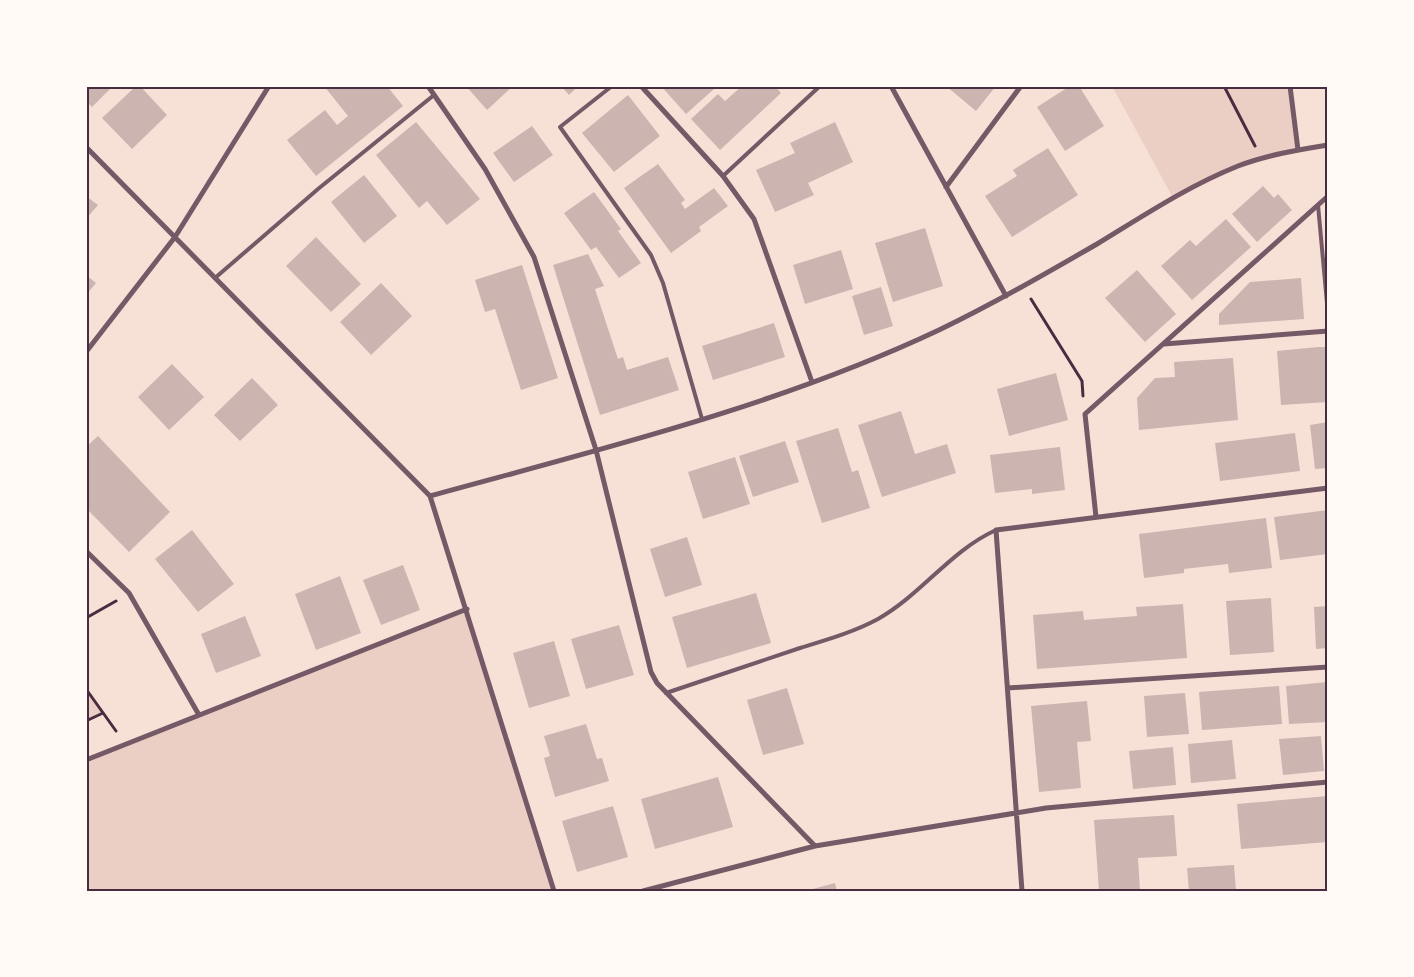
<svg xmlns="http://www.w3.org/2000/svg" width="1414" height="977" font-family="'Sofia Sans Condensed',sans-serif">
<rect width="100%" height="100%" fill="#f7e1d7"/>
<path fill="#ebcfc5" d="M1112,86H1290L1298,150L1238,166L1173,198Z
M467,609L554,891H86V760Z
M86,689L103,713L86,721Z"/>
<path fill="#ccb4b1" d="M86,86H113L92,107L86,101Z
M136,86H140L167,115L132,149L102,118Z
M324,86H387L403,106L316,176L287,140L325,110L337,125L348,116Z
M466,86H513L487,110Z
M561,86H578L569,95Z
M661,86H711L714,89L686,114Z
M742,86H775L781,93L720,150L691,119L718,94L725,101Z
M946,86H996L976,111Z
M1070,86H1079L1104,126L1065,151L1037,107Z
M628,95L660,136L614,172L582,133Z
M416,122L480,199L447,225L427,201L419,208L376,155Z
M835,122L853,162L808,183L814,195L775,212L756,170L795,153L790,143Z
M532,126L553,155L514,182L493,153Z
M1048,148L1078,195L1012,237L985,196L1017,176L1013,170Z
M658,164L685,200L681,203L685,209L714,188L728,206L699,227L701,231L671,253L624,188Z
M364,175L397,216L364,243L331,202Z
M1263,186L1274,198L1278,194L1292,210L1257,242L1232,214Z
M594,192L621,229L618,231L641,263L619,278L596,247L591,250L564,213Z
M86,196L98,205L86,219Z
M1226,219L1251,247L1192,300L1161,266L1190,240L1196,246Z
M925,228L943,286L893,302L875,243Z
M316,237L361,284L331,312L286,266Z
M841,250L853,289L805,304L793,265Z
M588,254L604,286L595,289L618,359L623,357L627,370L668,357L679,390L600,415L553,265Z
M522,265L558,378L521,390L495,309L485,312L475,280Z
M1137,270L1176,314L1145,342L1105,298Z
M86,275L96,283L86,295Z
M1301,278L1304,319L1219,325V314L1250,282Z
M381,283L412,316L371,355L340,322Z
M881,287L893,326L864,335L852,296Z
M774,323L785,357L713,380L702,346Z
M1318,347H1328V402L1281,405L1277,351Z
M1233,358L1238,420L1139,430L1137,398L1155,378L1175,377L1174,362Z
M172,364L204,397L169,430L138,397Z
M1056,373L1068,420L1009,436L997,389Z
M252,378L278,405L240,441L214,415Z
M901,411L915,454L947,444L956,473L882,497L858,425Z
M1328,422V468L1315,469L1310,425Z
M838,428L852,472L858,470L870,508L822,523L796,441Z
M1295,433L1300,471L1220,481L1215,443Z
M98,436L170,512L129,552L86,508V447Z
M785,441L799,482L753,497L739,456Z
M1060,447L1065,490L1032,494V489L995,493L990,455Z
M735,457L750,504L703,519L688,472Z
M1328,510V554L1280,560L1274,517Z
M1266,518L1272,568L1229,573L1228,564L1184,569V573L1144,578L1139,534Z
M192,530L234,584L198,612L155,559Z
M687,537L702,585L665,597L650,549Z
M403,565L420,610L381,625L363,580Z
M340,576L361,633L316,650L295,594Z
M756,593L771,643L687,668L672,617Z
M1271,598L1274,652L1230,655L1226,601Z
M1183,604L1187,658L1037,669L1033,615L1083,611L1084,620L1137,616L1136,607Z
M1328,606V648L1316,649L1314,607Z
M245,616L261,656L216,673L201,634Z
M619,625L634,675L586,689L571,639Z
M554,641L570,696L529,708L513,653Z
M1328,682V722L1289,724L1286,686Z
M1279,686L1282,724L1202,730L1199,692Z
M787,688L804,744L763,755L747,700Z
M1185,693L1189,734L1147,737L1144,696Z
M1087,701L1091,741L1077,742L1081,788L1039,792L1031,706Z
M586,724L597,759L602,758L609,781L555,797L544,758L550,756L544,736Z
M1321,736L1324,771L1283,775L1279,739Z
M1232,740L1236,779L1191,783L1188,744Z
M1173,747L1176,785L1133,789L1129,751Z
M718,777L733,827L655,849L641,799Z
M1328,796V842L1241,849L1237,804Z
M613,806L628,857L577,872L562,821Z
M1174,815L1177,856L1138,858L1140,891H1099L1094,820Z
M1234,865L1236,891H1189L1187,868Z
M835,883L837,891H809V890Z"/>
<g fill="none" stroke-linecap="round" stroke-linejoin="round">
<path stroke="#4a2c40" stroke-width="3" d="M1224,86L1255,146
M1031,299L1082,381L1083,396
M86,618L116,601
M86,689L116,731
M86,721L103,713"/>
<path stroke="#755966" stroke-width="4" d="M612,86L560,127L651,255L663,283L702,419
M723,176L820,86
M1318,205L1328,314
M215,278L318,189L434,95
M666,693C711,678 755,663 800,648C826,640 854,632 878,619C922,594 950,551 996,530"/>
<path stroke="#755966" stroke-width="5" d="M428,86L485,169L534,257L596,450L651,672L657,683L815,846
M641,86L723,176L754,219L812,382
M891,86L1006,296
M1290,86L1298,150
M86,147L430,496L554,891
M946,187L1021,86
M1164,344L1328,331
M86,352L175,237L269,86
M430,496C601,449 778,406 939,330C993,304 1045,274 1097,244C1143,216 1188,186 1238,166C1267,155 1297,150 1328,145
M1096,517L1085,414L1328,196
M86,551L129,593L199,715
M1008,688L1328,667
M86,760L467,609
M643,891L815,846L1046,808L1328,782
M1022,891L996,530L1328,488"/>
</g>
<rect width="1414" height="977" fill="none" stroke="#fffaf5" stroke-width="175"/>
<rect x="88" y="88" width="1238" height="802" fill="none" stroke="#4a2c40" stroke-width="2"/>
</svg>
